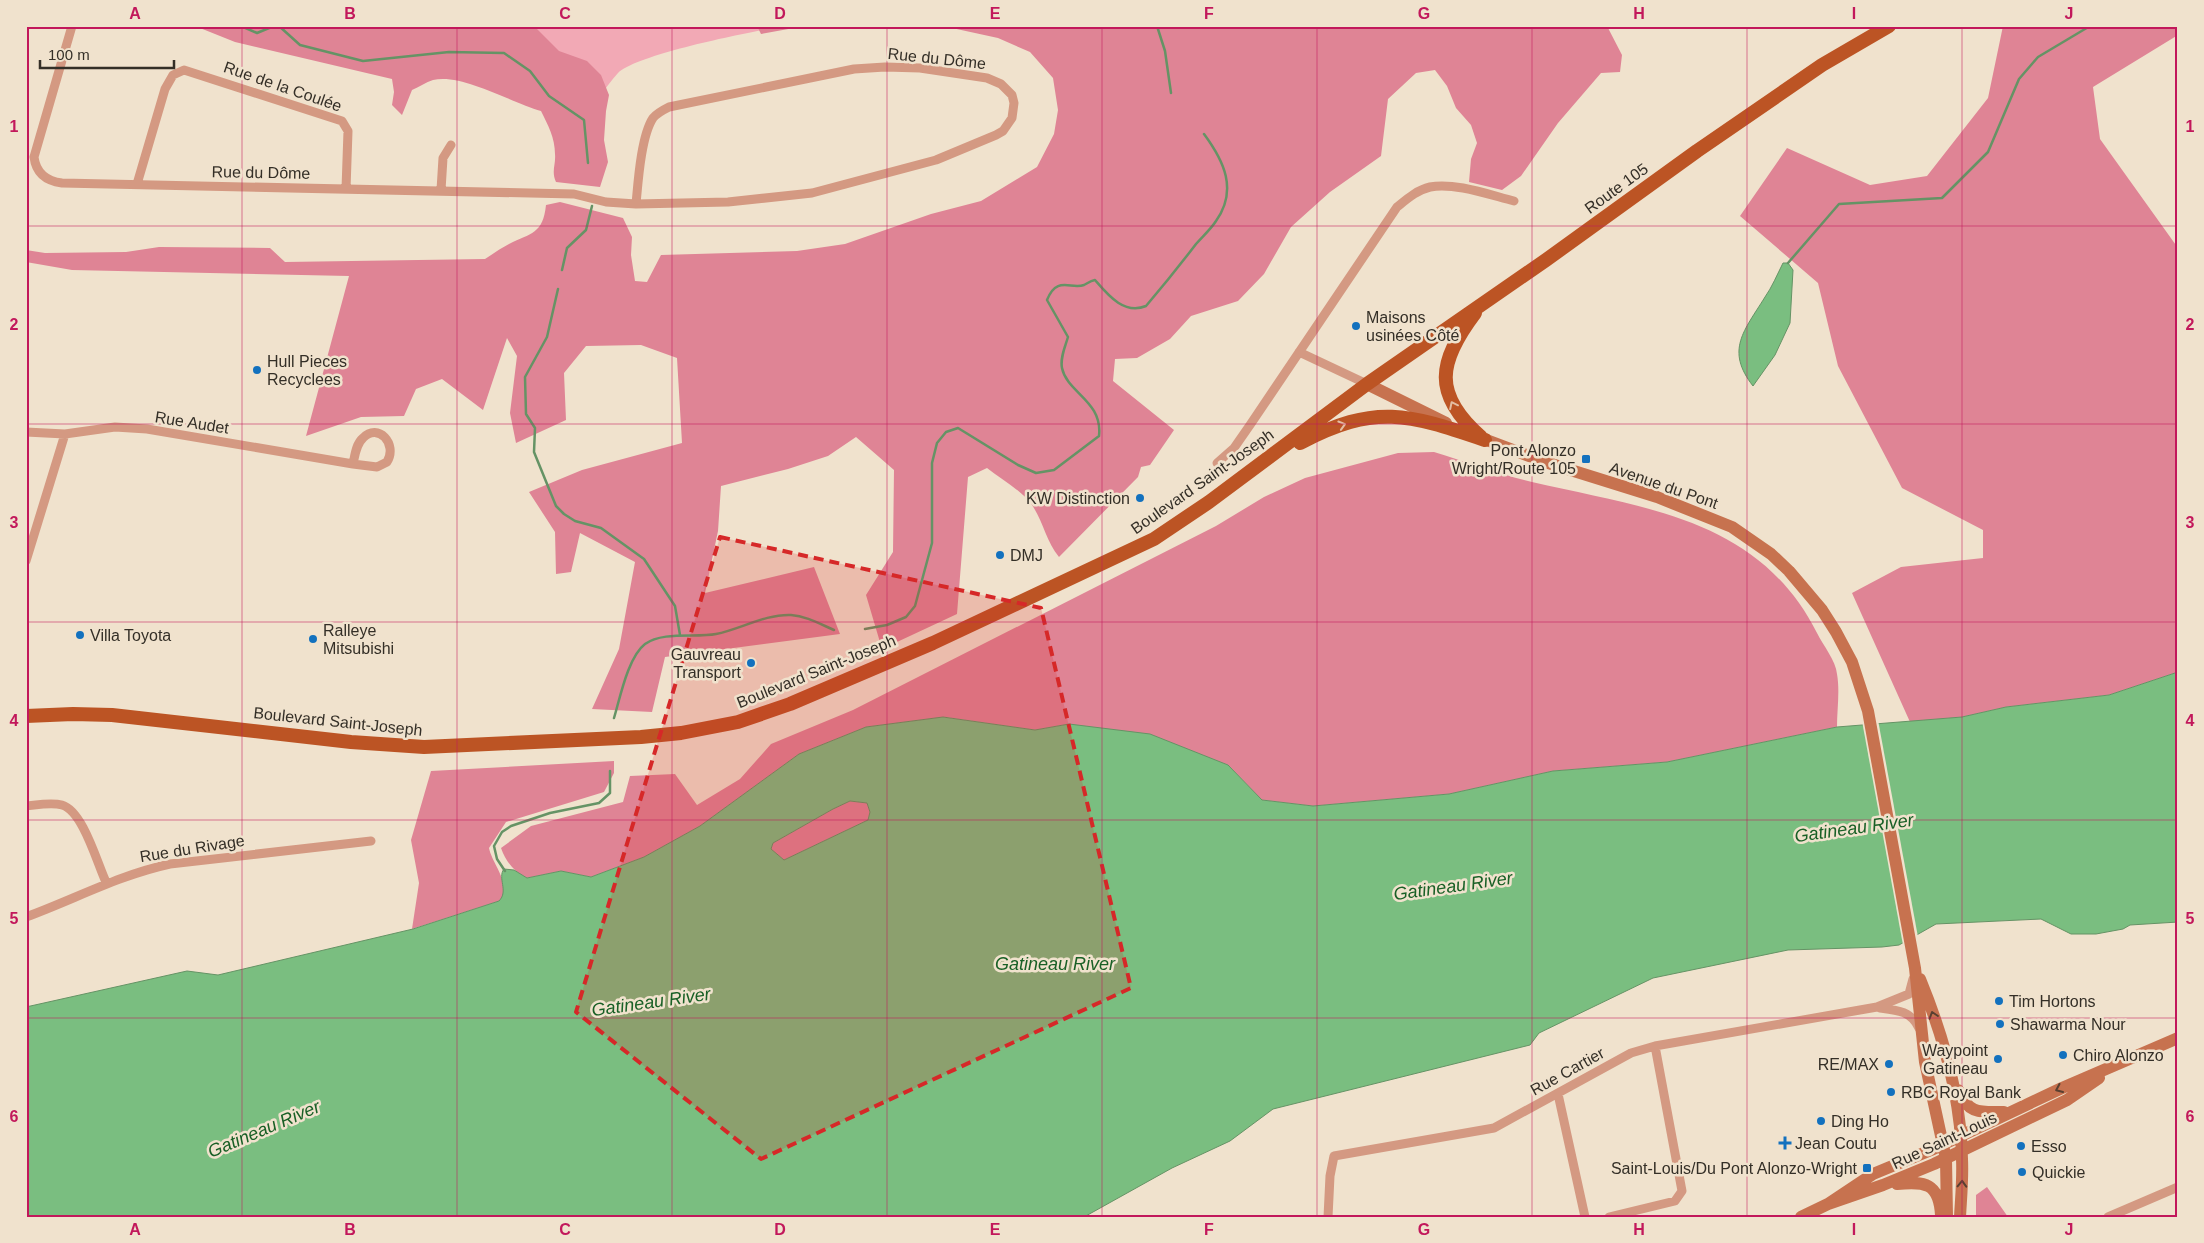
<svg xmlns="http://www.w3.org/2000/svg" width="2204" height="1243" font-family="Arial,sans-serif">
<rect width="100%" height="100%" fill="#f0e2cd"/>
<path fill="#f2a9b5" d="M279,26H785C754,31 637,54 618,73C605,87 595,105 584,120L549,96Z"/>
<path fill="#df8495" d="M195,26H534L559,51L587,61L601,75L609,95L606,111L604,140L608,162L600,187L556,182C551,171 556,165 555,154C555,138 548,125 541,111C512,103 462,73 433,80C426,82 419,87 412,90L402,115L392,105L394,92L392,79L235,42Z
M757,26H805L761,34Z
M909,26H1607L1622,55L1620,72L1601,73L1558,123L1521,176L1502,190L1469,182L1471,159L1477,143L1471,125L1456,108L1447,86L1435,70L1416,73L1388,99L1381,156L1330,192L1291,227L1264,274L1238,301L1191,316L1170,339L1137,358L1115,359L1113,381L1174,430L1150,465L1141,467L1138,477L1059,557C1046,541 1043,521 1032,505C1021,490 1001,479 987,468L968,477L957,614L882,649L866,595L893,552L894,470L856,437L828,456L788,469L721,486L718,531L705,593L814,567L840,634L665,657L652,712L592,709L619,649L635,562L580,533L571,572L556,574L555,532L529,492L582,470L682,443L677,358L641,345L586,346L564,373L566,420L516,443L510,413L517,356L507,338L483,410L442,379L416,389L404,416L361,417L306,436L349,276L72,270L26,262V250L45,253L126,252L159,247L270,248L285,262L485,259C493,254 501,248 509,244C531,233 543,234 546,205L560,202L623,218L632,237L631,255L635,281L647,282L661,255L797,251L845,244L931,214L981,201L1037,167L1054,134L1058,110L1053,78L1030,52L998,38L952,28Z
M2003,26H2178V35L2093,87L2100,139L2178,248V672L2109,695L2006,707L1962,717L1910,722L1852,593L1901,567L1983,558V530L1902,488L1838,366L1818,283L1740,216L1787,148L1870,185L1927,176L1988,98Z
M1434,452C1466,462 1499,474 1532,482C1644,508 1759,518 1817,633C1823,645 1836,661 1837,674C1840,691 1837,710 1837,727L1667,762L1553,771L1449,794L1313,806L1262,800L1228,765L1069,724L1035,730L944,717L866,727L799,754L700,826L644,857L591,877L561,871L527,878C514,872 506,862 501,848L531,826L623,802L630,776L675,774L697,805L740,779L771,744L853,710L1216,526L1264,497L1305,478L1398,453Z
M614,761V773L604,792L506,822L489,848C492,864 514,887 499,901L412,929L419,883L411,840L431,771Z
M850,801L867,803L870,812L868,820L784,860L771,849L773,843L833,809Z
M1987,1187L2008,1217H1976V1195Z"/>
<path fill="#7abe80" stroke="#659365" fill-rule="evenodd" d="M1783,263H1788L1793,270L1790,323L1775,355L1753,386C1725,350 1744,331 1765,297C1772,287 1777,275 1783,263Z
M2178,672V922L2130,925L2123,929L2096,934H2071L2041,919L1936,924L1899,945L1882,947L1788,950L1653,978L1539,1033L1530,1045L1273,1109L1230,1141L1172,1168L1084,1217H26V1007L187,971L218,975L413,929L499,901C509,891 497,878 504,869L514,870L527,878L561,871L591,877L644,857L700,826L799,754L866,727L943,717L1035,730L1069,724L1150,734L1228,765L1262,800L1313,806L1449,794L1553,771L1667,762L1837,727L1962,717L2006,707L2109,695ZM850,801L867,803L870,812L868,820L784,860L771,849L773,843L833,809Z"/>
<path fill="#f0e2cd" d="M1878,720L1918,937L1903,945L1862,721Z"/>
<g fill="none" stroke-linecap="round" stroke-linejoin="round">
<path stroke="#659365" stroke-width="2.5" d="M241,26L257,33L274,26
M279,26L300,45L363,61L449,52L504,53L530,71L549,96L584,120L588,163
M1157,26L1165,51L1171,93
M1788,263L1839,204L1942,198L1988,152L2019,79L2038,57L2090,26
M562,270L567,248L586,230L592,206
M558,289L547,337L525,377L526,414L535,428L534,452L556,506L564,514L575,521L601,528L644,559L675,606L680,635
M865,629L887,625L906,617L915,606L932,543V463L937,443L946,432L958,428L1018,465L1036,473L1054,470L1099,436C1103,401 1067,393 1062,368C1060,358 1065,347 1068,337L1047,300C1057,275 1071,290 1084,285C1088,283 1090,281 1095,280C1108,295 1124,315 1146,306C1163,286 1180,265 1196,244C1203,236 1211,229 1216,221C1238,190 1224,161 1204,134
M614,718C620,698 628,657 645,644C663,631 696,638 716,634C741,629 765,614 791,615C806,616 820,624 834,630
M505,871L497,859L494,846L502,832L511,826L550,813L599,803L610,793V771"/>
<path stroke="#d49982" stroke-width="9" d="M72,26L34,157C36,173 46,181 62,183L574,194L606,202L636,204L728,202L812,193L936,160L996,135L1003,131L1012,118L1014,103L1012,95L1001,84L987,78L920,68L885,67L854,69L669,107C663,110 657,113 653,118C641,136 638,183 636,204
M137,184L165,89L173,75L184,70L342,121L348,131L346,189
M441,190L443,158L451,145
M1299,352L1367,384
M26,432L65,434L115,427L147,429L353,464L377,467L387,462C398,444 378,422 363,438C356,444 355,455 353,464
M1217,463L1234,448L1250,425L1397,207C1407,199 1417,190 1430,187C1454,182 1490,195 1514,201
M26,561L65,434
M26,806C37,805 51,802 62,805C83,811 97,863 106,882
M26,917C75,899 119,875 170,864L371,841
M1880,1008C1897,1010 1911,1011 1919,1028
M1558,1094L1585,1217
M1328,1217L1330,1176L1334,1156L1494,1128L1631,1053L1655,1046L1877,1007L1909,994L1913,979
M1609,1217L1675,1201L1682,1191L1655,1046
M2108,1217L2178,1187"/>
<path stroke="#c7724f" stroke-width="12" d="M1367,384L1446,423
M1476,436L1545,462L1657,497L1732,527L1771,554L1789,571L1822,610L1836,632L1852,662L1868,711L1915,968L1925,1062L1946,1159L1947,1217
M1920,979C1943,1035 1961,1098 1962,1159C1963,1178 1961,1198 1960,1217
M1958,1090C1969,1115 1980,1112 2004,1112
M1897,1184C1925,1181 1939,1183 1941,1215
M1828,1204L1873,1174L1931,1150L2062,1088L2178,1038
M1801,1217L1828,1204L1883,1185L1934,1164L2067,1100L2099,1078"/>
<path stroke="#bc5424" stroke-width="14" d="M1475,313C1438,362 1432,394 1481,437
M1300,443C1376,403 1408,414 1485,440
M26,716L73,714L112,715L351,742L424,747L641,737L681,733L738,722L790,704L933,643L1154,539L1209,502L1367,384L1546,260L1697,151L1822,65L1889,26"/>
</g>
<defs><path id="oneway-chevron" d="M-2-3.5L2.5 0L-2 3.5" fill="none" stroke-width="1.6" stroke-linecap="round" stroke-linejoin="round" transform="scale(1.25)"/></defs>
<g stroke="#e3bea3">
<use href="#oneway-chevron" transform="translate(1453 405) rotate(-116)"/>
<use href="#oneway-chevron" transform="translate(1342 425) rotate(-17)"/>
</g>
<g stroke="#594031">
<use href="#oneway-chevron" transform="translate(1933 1015) rotate(-108)"/>
<use href="#oneway-chevron" transform="translate(2059 1089) rotate(156)"/>
<use href="#oneway-chevron" transform="translate(1962 1184) rotate(-88)"/>
</g>
<path fill="#d62828" fill-opacity="0.2" stroke="#d62828" stroke-width="4" stroke-dasharray="10 6" stroke-linejoin="round" d="M720,537L1041,608L1131,988L761,1159L576,1012Z"/>
<path fill="none" stroke="#c2185b" stroke-width="1" stroke-opacity="0.55" d="M242,26V1217M457,26V1217M672,26V1217M887,26V1217M1102,26V1217M1317,26V1217M1532,26V1217M1747,26V1217M1962,26V1217M26,226H2178M26,424H2178M26,622H2178M26,820H2178M26,1018H2178"/>
<g fill="#1371be" stroke="#f0e2cd" stroke-width="2">
<circle cx="1356" cy="326" r="5"/>
<circle cx="257" cy="370" r="5"/>
<rect x="1581" y="454" width="10" height="10" rx="2.5"/>
<circle cx="1140" cy="498" r="5"/>
<circle cx="1000" cy="555" r="5"/>
<circle cx="80" cy="635" r="5"/>
<circle cx="313" cy="639" r="5"/>
<circle cx="751" cy="663" r="5"/>
<circle cx="1999" cy="1001" r="5"/>
<circle cx="2000" cy="1024" r="5"/>
<circle cx="2063" cy="1055" r="5"/>
<circle cx="1998" cy="1059" r="5"/>
<circle cx="1889" cy="1064" r="5"/>
<circle cx="1891" cy="1092" r="5"/>
<circle cx="1821" cy="1121" r="5"/>
<path d="M1782.5 1135.5h5v5h5v5h-5v5h-5v-5h-5v-5h5z"/>
<circle cx="2021" cy="1146" r="5"/>
<rect x="1862" y="1163" width="10" height="10" rx="2.5"/>
<circle cx="2022" cy="1172" r="5"/>
</g>
<g text-anchor="middle" stroke-width="5" stroke-linejoin="round" paint-order="stroke">
<g font-size="16" fill="#342f27" stroke="#f0e2cd">
<text transform="translate(937 58) rotate(6)" y="6">Rue du Dôme</text>
<text transform="translate(283 86) rotate(19)" y="6">Rue de la Coulée</text>
<text transform="translate(261 172) rotate(1)" y="6">Rue du Dôme</text>
<text transform="translate(1616 188) rotate(-36)" y="6">Route 105</text>
<text transform="translate(192 422) rotate(9)" y="6">Rue Audet</text>
<text transform="translate(1202 481) rotate(-35)" y="6">Boulevard Saint-Joseph</text>
<text transform="translate(1664 485) rotate(19)" y="6">Avenue du Pont</text>
<text transform="translate(816 671) rotate(-22)" y="6">Boulevard Saint-Joseph</text>
<text transform="translate(338 721) rotate(6)" y="6">Boulevard Saint-Joseph</text>
<text transform="translate(192 848) rotate(-9)" y="6">Rue du Rivage</text>
<text transform="translate(1567 1071) rotate(-29)" y="6">Rue Cartier</text>
<text transform="translate(1944 1140) rotate(-25)" y="6">Rue Saint-Louis</text>
</g>
<g font-size="16" fill="#342f27" stroke="#f0e2cd" text-anchor="start">
<text x="1366" y="323">Maisons<tspan x="1366" dy="18">usinées Côté</tspan></text>
<text x="267" y="367">Hull Pieces<tspan x="267" dy="18">Recyclees</tspan></text>
<text x="1576" y="456" text-anchor="end">Pont Alonzo<tspan x="1576" dy="18">Wright/Route 105</tspan></text>
<text x="1130" y="504" text-anchor="end">KW Distinction</text>
<text x="1010" y="561">DMJ</text>
<text x="323" y="636">Ralleye<tspan x="323" dy="18">Mitsubishi</tspan></text>
<text x="90" y="641">Villa Toyota</text>
<text x="741" y="660" text-anchor="end">Gauvreau<tspan x="741" dy="18">Transport</tspan></text>
<text x="2009" y="1007">Tim Hortons</text>
<text x="2010" y="1030">Shawarma Nour</text>
<text x="1988" y="1056" text-anchor="end">Waypoint<tspan x="1988" dy="18">Gatineau</tspan></text>
<text x="2073" y="1061">Chiro Alonzo</text>
<text x="1879" y="1070" text-anchor="end">RE/MAX</text>
<text x="1901" y="1098">RBC Royal Bank</text>
<text x="1831" y="1127">Ding Ho</text>
<text x="1795" y="1149">Jean Coutu</text>
<text x="2031" y="1152">Esso</text>
<text x="1857" y="1174" text-anchor="end">Saint-Louis/Du Pont Alonzo-Wright</text>
<text x="2032" y="1178">Quickie</text>
</g>
<g font-size="18" font-style="italic" fill="#196026" stroke="#f0e2cd">
<text transform="translate(1854 828) rotate(-8)" y="6">Gatineau River</text>
<text transform="translate(1453 886) rotate(-8)" y="6">Gatineau River</text>
<text x="1055" y="970">Gatineau River</text>
<text transform="translate(651 1002) rotate(-8)" y="6">Gatineau River</text>
<text transform="translate(264 1129) rotate(-23)" y="6">Gatineau River</text>
</g>
</g>
<rect width="2204" height="1243" fill="none" stroke="#f0e2cd" stroke-width="55"/>
<path d="M40 60v8h134v-8" fill="none" stroke="#342f27" stroke-width="2.5"/>
<text x="48" y="60" font-size="15" fill="#342f27" stroke="#f0e2cd" stroke-width="4" paint-order="stroke">100 m</text>
<rect x="28" y="28" width="2148" height="1188" fill="none" stroke="#c2185b" stroke-width="2"/>
<g font-size="16" text-anchor="middle" font-weight="bold" fill="#c2185b">
<text x="135" y="19">A</text>
<text x="350" y="19">B</text>
<text x="565" y="19">C</text>
<text x="780" y="19">D</text>
<text x="995" y="19">E</text>
<text x="1209" y="19">F</text>
<text x="1424" y="19">G</text>
<text x="1639" y="19">H</text>
<text x="1854" y="19">I</text>
<text x="2069" y="19">J</text>
<text x="14" y="132">1</text>
<text x="2190" y="132">1</text>
<text x="14" y="330">2</text>
<text x="2190" y="330">2</text>
<text x="14" y="528">3</text>
<text x="2190" y="528">3</text>
<text x="14" y="726">4</text>
<text x="2190" y="726">4</text>
<text x="14" y="924">5</text>
<text x="2190" y="924">5</text>
<text x="14" y="1122">6</text>
<text x="2190" y="1122">6</text>
<text x="135" y="1235">A</text>
<text x="350" y="1235">B</text>
<text x="565" y="1235">C</text>
<text x="780" y="1235">D</text>
<text x="995" y="1235">E</text>
<text x="1209" y="1235">F</text>
<text x="1424" y="1235">G</text>
<text x="1639" y="1235">H</text>
<text x="1854" y="1235">I</text>
<text x="2069" y="1235">J</text>
</g>
</svg>
